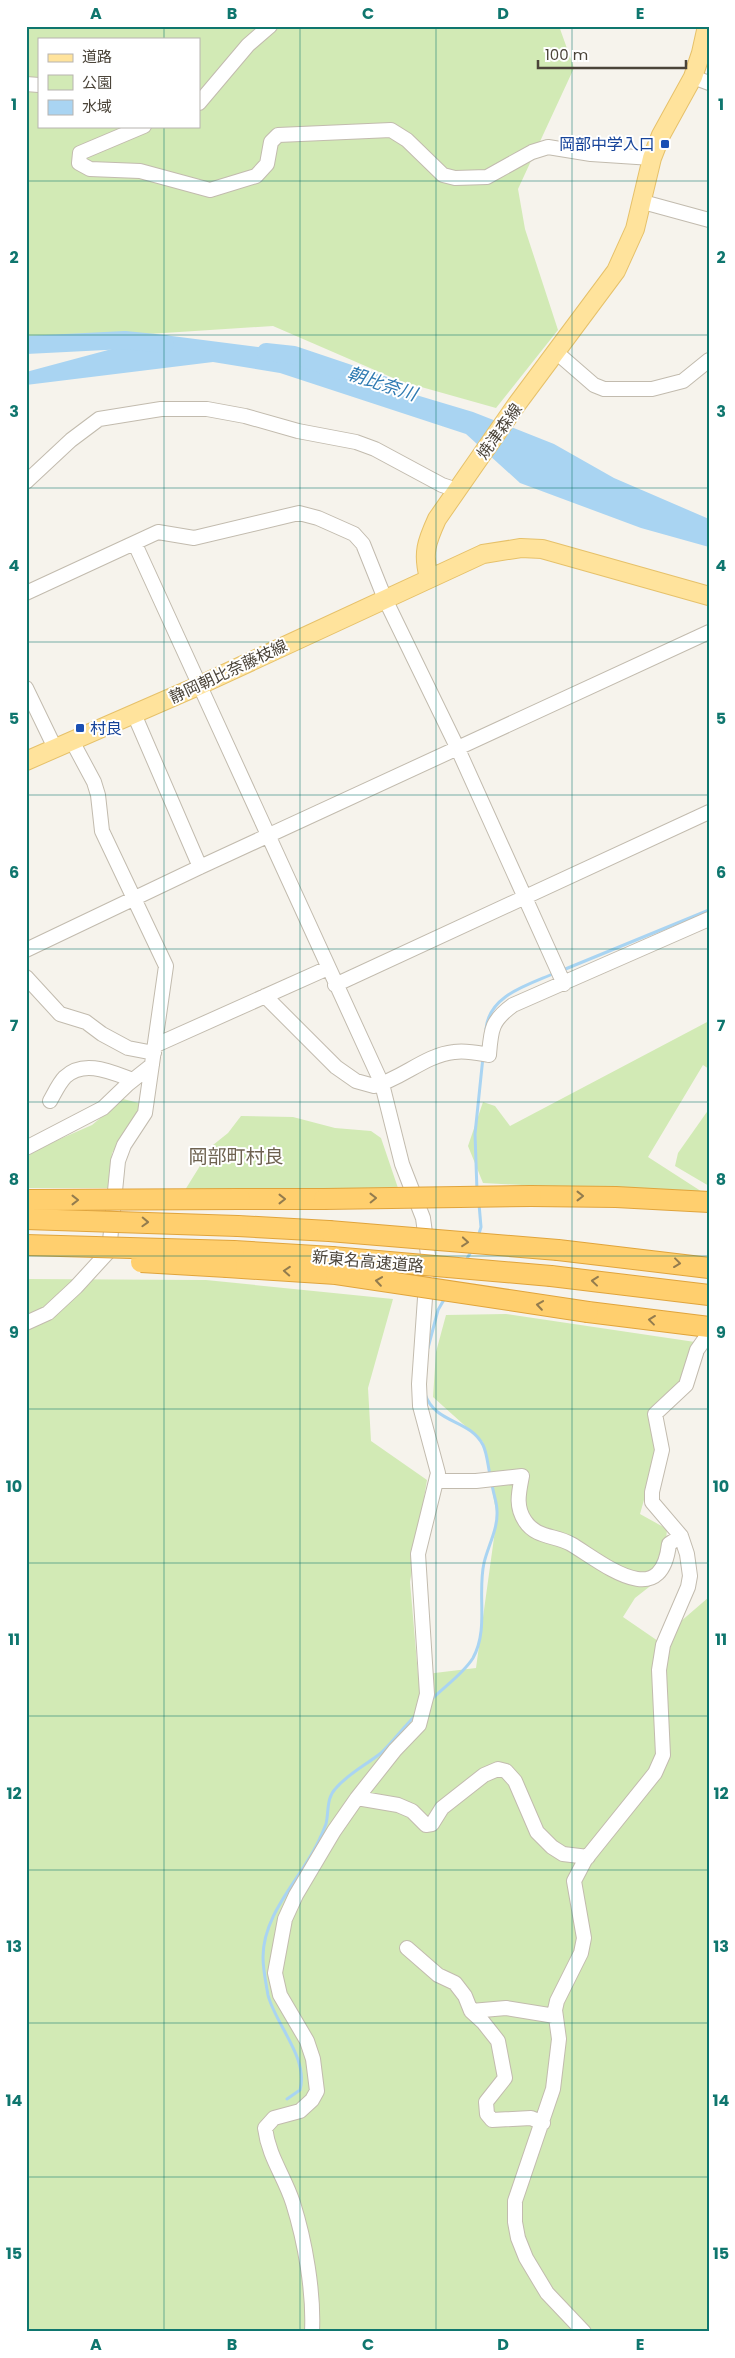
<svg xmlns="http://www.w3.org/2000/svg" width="735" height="2358" font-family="Poppins,'Noto Sans JP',sans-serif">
<rect width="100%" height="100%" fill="#f6f3ec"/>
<path fill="#d2eab5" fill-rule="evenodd" d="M26,26H559L574,68L518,189L525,229L558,330L496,408L400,381L273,326L26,342ZM39,39H199V126H39Z
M709,1021V1069L703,1065L648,1157L707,1195L483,1183L468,1146L483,1102L495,1106L510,1126Z
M123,1099L143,1104L138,1115L112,1153L109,1188H26V1158L37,1149L92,1125Z
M709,1109V1186L675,1166L678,1153Z
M241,1116L293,1117L335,1128L371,1131L381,1138L398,1188L185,1190L213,1145L228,1133Z
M26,1279L206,1280L393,1299L368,1388L371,1441L427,1480L410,1582L418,1675L476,1668L497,1516L483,1442L433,1397L436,1352L446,1315L506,1314L695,1342L684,1381L653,1411L656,1457L640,1514L667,1529L663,1576L635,1598L623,1617L658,1641L709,1597V2332H26Z"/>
<path fill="#a9d4f2" d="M164,335L274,349L366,380L473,412L554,444L614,478L709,519V547L641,528L520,483L466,434L280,373L213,362L26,385V372Z"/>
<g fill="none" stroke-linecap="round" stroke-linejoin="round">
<path stroke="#a9d4f2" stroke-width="3" d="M563,970L709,910
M486,1029C489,995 528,985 555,973
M477,1191L475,1134L483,1057
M478,1237L481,1227L479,1204
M465,1262L472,1250
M428,1348L438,1310L445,1298
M425,1394C435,1424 470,1419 483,1445C487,1453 488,1466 490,1475
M432,1699C445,1686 463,1674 473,1658C489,1629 477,1594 484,1563C488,1546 498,1529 497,1511C497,1502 493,1493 492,1484
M287,2099L300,2090C309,2058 275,2024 268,1995C266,1983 263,1970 263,1957C263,1912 303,1877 320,1838C322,1834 324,1829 326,1824C329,1812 326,1798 336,1788C349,1773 366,1765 381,1753C394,1741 404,1726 417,1714"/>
<path stroke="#a9d4f2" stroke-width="18" d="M26,345L125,340L165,344
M266,352L294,355L389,387"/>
<g stroke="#c2bbae" stroke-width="16">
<path id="minor" d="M693,77L709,83
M26,84L39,85
M199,103L248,45L270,26
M144,126L80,153L79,163L90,169L140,171L210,190L256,176L267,164L271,142L278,135L391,130L407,140L443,175L455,178L487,177L532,152L548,147L591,154L652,158
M643,202L709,220
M556,352L594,385L604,389H652L683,381L709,360
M26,482L71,440L99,419L161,409H207L245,416L298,431L356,442L375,449L442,485L457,490
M135,544L382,1084L402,1164L423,1218L428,1255L419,1384L420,1406L438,1473L418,1554L427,1694L419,1725L395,1750L357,1798L334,1831L296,1895L285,1919L275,1973L280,1995L307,2041L313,2059L317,2091L312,2100L300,2111L274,2118L265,2128C269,2158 284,2175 293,2203C305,2241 314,2292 312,2332
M26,593L158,532L194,538L299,513L318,518L354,534L363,544L385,599L457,747L564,984
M26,688L55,748
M134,714L200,867
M26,950L200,867L709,632
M26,977L60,1014L86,1022L102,1034L128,1048L154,1053
M335,985L709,812
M265,996L336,1067L356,1081L374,1086C402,1079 425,1055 454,1052C466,1050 478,1053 489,1055C491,1030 491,1021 513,1005L709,919
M156,1045L328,968
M50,1101C54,1094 59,1083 65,1077C84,1059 111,1072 133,1080
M26,1148L103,1108L128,1084L152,1065
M26,1323L48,1313L76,1287L109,1251L118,1161L124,1145L145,1113L166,966L102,831L98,795L94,782L72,741
M436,1481H476L522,1476C519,1492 515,1506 525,1521C536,1538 555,1535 571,1544C603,1563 661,1613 669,1544L681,1536
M357,1798L398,1805L412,1811L426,1825L432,1824L442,1808L484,1775L498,1769L506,1771L515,1781L537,1832L552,1847L563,1854L588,1857
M407,1948L438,1975L455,1983L465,1996L471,2011L483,2022L498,2041L505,2078L486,2102L487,2114L492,2120L531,2118L543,2123
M471,2011L506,2008L555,2016
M584,2332L547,2293L526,2258L518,2238L515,2222V2201L553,2089L559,2039L555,2010L557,2001L581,1953L584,1938L574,1881L585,1860L655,1773L663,1755L659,1670L663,1645L688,1587L690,1576L687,1554L681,1536L652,1502V1492L662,1450L655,1414L686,1385L697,1350L709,1333"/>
</g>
<g stroke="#e6c16a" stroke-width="20">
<path id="major" d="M429,578C422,553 427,541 437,519L517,404L616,271L635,229L652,158L661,135L693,77L701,53L707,26
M26,761L198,686L483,554L521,548L542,549L709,596"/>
</g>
<g stroke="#e0a43c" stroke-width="22">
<path id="highway" d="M531,1196L616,1197L709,1202
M240,1199H324
M238,1226L329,1231
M558,1250L709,1268
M234,1251L332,1257
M227,1267L336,1274
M551,1276L709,1295
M588,1312L709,1327"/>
</g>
<use href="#minor" stroke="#fff" stroke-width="14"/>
<use href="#major" stroke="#ffe39c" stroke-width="18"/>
<use href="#highway" stroke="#ffcf6e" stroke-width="20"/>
<g stroke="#e0a43c" stroke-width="22" stroke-linecap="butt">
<path id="highway-bridge" d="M324,1199L531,1196
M26,1200L240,1199
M26,1219L238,1226
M329,1231L558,1250
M26,1245L234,1251
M332,1257L551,1276
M141,1262L227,1267
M336,1274L588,1312"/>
</g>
<use href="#highway-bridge" stroke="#ffcf6e" stroke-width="20"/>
</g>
<defs><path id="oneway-chevron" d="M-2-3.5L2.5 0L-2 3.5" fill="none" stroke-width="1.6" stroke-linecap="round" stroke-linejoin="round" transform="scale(1.25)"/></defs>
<g stroke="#937c4e">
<use href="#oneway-chevron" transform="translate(580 1196)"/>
<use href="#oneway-chevron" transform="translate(373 1198) rotate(-1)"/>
<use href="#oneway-chevron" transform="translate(282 1199)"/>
<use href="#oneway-chevron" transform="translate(75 1200)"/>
<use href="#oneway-chevron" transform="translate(145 1222) rotate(2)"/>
<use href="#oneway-chevron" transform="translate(465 1242) rotate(5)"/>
<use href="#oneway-chevron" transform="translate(677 1263) rotate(7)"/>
<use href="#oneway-chevron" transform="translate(287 1271) rotate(-176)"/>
<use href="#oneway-chevron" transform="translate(379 1281) rotate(-172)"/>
<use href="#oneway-chevron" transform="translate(595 1281) rotate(-174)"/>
<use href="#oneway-chevron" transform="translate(540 1305) rotate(-172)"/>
<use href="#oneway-chevron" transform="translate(652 1320) rotate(-173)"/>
</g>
<path fill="none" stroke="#0f766e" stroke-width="1" stroke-opacity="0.55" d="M164,26V39M300,26V2332M436,26V2332M572,26V2332M164,126V2332M26,181H709M26,335H709M26,488H709M26,642H709M26,795H709M26,949H709M26,1102H709M26,1256H709M26,1409H709M26,1563H709M26,1716H709M26,1870H709M26,2023H709M26,2177H709"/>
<g fill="#1a4fb4" stroke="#fff" stroke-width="2">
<rect x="660" y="139" width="10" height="10" rx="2.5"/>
<rect x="75" y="723" width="10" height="10" rx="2.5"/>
</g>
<g text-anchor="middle" stroke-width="4" stroke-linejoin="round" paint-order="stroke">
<g font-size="16" fill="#164399" stroke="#fff" text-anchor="end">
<text x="655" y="150">岡部中学入口</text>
<text x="90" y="734" text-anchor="start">村良</text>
</g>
<g font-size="16" fill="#4b4439" stroke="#fff">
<text transform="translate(499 431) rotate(-54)" y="6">焼津森線</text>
<text transform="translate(228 671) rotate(-25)" y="6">静岡朝比奈藤枝線</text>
<text transform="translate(368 1261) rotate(5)" y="6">新東名高速道路</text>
</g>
<g font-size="18" font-style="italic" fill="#2e7ab2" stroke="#fff">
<text transform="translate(382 384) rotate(18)" y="6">朝比奈川</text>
</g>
<g font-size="19" fill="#6e6250" stroke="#fff">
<text x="236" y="1163">岡部町村良</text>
</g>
</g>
<rect width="735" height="2358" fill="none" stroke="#ffffff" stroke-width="55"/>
<rect x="38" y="38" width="162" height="90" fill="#ffffff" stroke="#b7b4b0"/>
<rect x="48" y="54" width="25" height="8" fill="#ffe39c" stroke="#b7b4b0"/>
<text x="82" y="62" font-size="15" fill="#4b4439">道路</text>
<rect x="48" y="75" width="25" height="15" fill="#d2eab5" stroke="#b7b4b0"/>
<text x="82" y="88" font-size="15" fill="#4b4439">公園</text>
<rect x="48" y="100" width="25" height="15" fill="#a9d4f2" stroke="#b7b4b0"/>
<text x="82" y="112" font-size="15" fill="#4b4439">水域</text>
<path d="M538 60v8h148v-8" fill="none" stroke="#4b4439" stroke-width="2.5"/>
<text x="545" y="60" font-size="15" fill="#4b4439" stroke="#ffffff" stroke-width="4" paint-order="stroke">100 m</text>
<rect x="28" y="28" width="680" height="2302" fill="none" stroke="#0f766e" stroke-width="2"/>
<g font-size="16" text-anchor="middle" font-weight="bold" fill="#0f766e">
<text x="96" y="19">A</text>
<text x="232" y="19">B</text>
<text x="368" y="19">C</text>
<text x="503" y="19">D</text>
<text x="640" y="19">E</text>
<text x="14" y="110">1</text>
<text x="721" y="110">1</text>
<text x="14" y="263">2</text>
<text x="721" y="263">2</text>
<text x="14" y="417">3</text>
<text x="721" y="417">3</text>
<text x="14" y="571">4</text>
<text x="721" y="571">4</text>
<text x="14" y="724">5</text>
<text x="721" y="724">5</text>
<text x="14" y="878">6</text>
<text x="721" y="878">6</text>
<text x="14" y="1031">7</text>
<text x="721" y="1031">7</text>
<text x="14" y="1185">8</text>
<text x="721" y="1185">8</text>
<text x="14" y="1338">9</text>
<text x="721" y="1338">9</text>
<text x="14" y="1492">10</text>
<text x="721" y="1492">10</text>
<text x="14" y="1645">11</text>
<text x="721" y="1645">11</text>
<text x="14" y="1799">12</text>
<text x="721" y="1799">12</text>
<text x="14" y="1952">13</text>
<text x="721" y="1952">13</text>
<text x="14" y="2106">14</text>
<text x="721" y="2106">14</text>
<text x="14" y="2259">15</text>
<text x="721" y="2259">15</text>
<text x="96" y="2350">A</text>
<text x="232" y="2350">B</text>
<text x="368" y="2350">C</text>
<text x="503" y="2350">D</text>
<text x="640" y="2350">E</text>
</g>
</svg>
